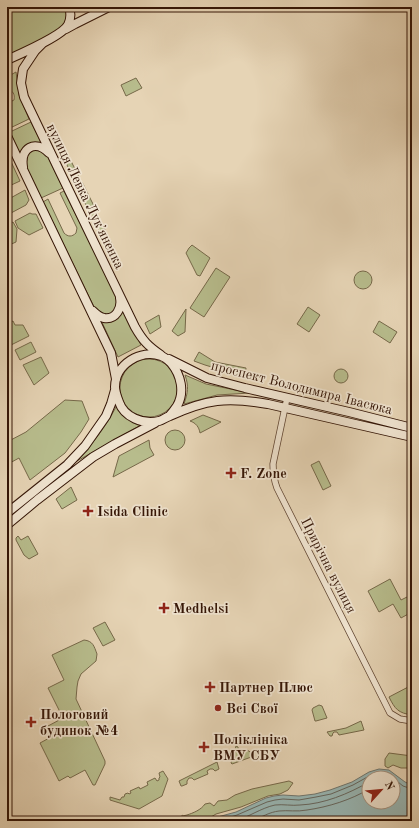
<svg xmlns="http://www.w3.org/2000/svg" width="419" height="828" font-family="'Old Standard TT',serif">
<rect width="100%" height="100%" fill="#e6d4b5"/>
<filter id="stains"><feTurbulence type="fractalNoise" baseFrequency=".005" numOctaves="4"/><feColorMatrix values="0 0 0 0 .2 0 0 0 0 .09 0 0 0 0 .02 0 0 0 .5 -.17"/></filter>
<radialGradient id="worn" r=".72"><stop offset=".6" stop-color="#630" stop-opacity="0"/><stop offset="1" stop-color="#630" stop-opacity=".3"/></radialGradient>
<path fill="#b7bc8c" stroke="#766849" d="M12,7H65L67,12L66,23L53,34L7,56V9Z
M16,72L19,95L29,119L8,129L7,127V103L10,102L14,100C15,94 13,90 7,90V77Z
M136,78L142,88L126,96L121,85Z
M31,122L42,144L20,154L10,132Z
M60,139L80,179L75,181L55,141Z
M37,148L47,155L63,188L41,198L25,164V155Z
M7,153L20,181L7,187Z
M82,182L95,208L89,211L76,185Z
M25,190L29,200L26,205L11,213L7,205V200Z
M64,191L117,297L118,308L109,316L96,311L43,202L48,199L64,233C68,237 72,237 76,233L77,228L60,193Z
M96,212L114,248L109,251L91,214Z
M30,213L32,214H36L43,228L29,235L18,228L15,221Z
M13,222L17,229L16,242L7,246V225Z
M192,245L210,258L200,276L197,275L186,253L189,248Z
M216,268L230,277L204,317L190,308Z
M354 280a9 9 0 1 1 18 0a9 9 0 1 1-18 0Z
M308,307L320,315L309,332L297,324Z
M122,309L141,345L118,357L101,320Z
M186,309L185,332L178,336L172,331Z
M159,315L161,327L150,334L145,323Z
M13,321L15,325H23L29,336L7,347V324Z
M379,321L397,332L390,343L373,332Z
M31,342L36,352L20,360L15,350Z
M199,352L215,362L246,368L245,377L205,365L194,361Z
M41,357L49,373L34,385L23,365Z
M120 388a29 29 0 1 1 58 0a29 29 0 1 1-58 0Z
M334 376a7 7 0 1 1 14 0a7 7 0 1 1-14 0Z
M185,375L206,384L250,393L217,395L184,404C188,392 189,387 185,375Z
M65,400L82,401L89,419L81,432L65,453L30,480L19,458L8,464L7,462V442L26,432Z
M116,407C124,416 130,422 141,425L77,461C93,443 105,428 116,407Z
M203,415L221,422L200,433C199,427 196,423 190,421Z
M165 440a10 10 0 1 1 20 0a10 10 0 1 1-20 0Z
M149,440L150,448L154,455L113,477L119,456Z
M319,461L331,486L323,490L311,465Z
M71,487L77,500L62,509L56,499Z
M18,536L21,540L28,536L38,554L29,559L24,555L16,540V538Z
M390,579L401,600L411,595L412,598V612L401,618L393,604L379,612L368,591Z
M105,622L115,640L103,646L93,628Z
M84,640C93,641 94,646 97,654L96,661L81,674L78,681L77,687L76,699L105,761V764L95,785H93L85,770L70,778L68,776L59,781L40,743L53,736L48,726L63,718L48,688L64,680L52,655Z
M412,685V715C398,713 395,709 389,697Z
M319,705L322,706L327,718L316,721H315L312,710L313,708Z
M361,721L364,730L339,735L337,732H334L333,733L332,736H330L327,732L346,728Z
M236,746L238,747C238,750 240,753 244,753L247,750L252,753L254,756L232,764L231,763Z
M389,753L412,756V773L407,768H401L393,765L388,768L385,766V759Z
M217,762L219,769L215,771L213,769H210L207,771L208,774L194,780L192,778H189L187,781V784L182,786H181L179,781Z
M163,771L168,779L162,796L139,809L110,800V797L120,800L122,797H124L125,794L128,793L129,794L131,793L130,791L139,787L140,789L148,785L147,782L155,778L157,781L159,780V778L160,777L159,773Z
M289,781L293,783L288,790L280,794L268,796L241,807L216,814L211,817L197,821H179L180,817C186,813 180,817 187,815C193,813 201,810 205,804L210,803L214,806L218,801L227,800L235,795L252,789Z"/>
<path fill="#98b7b5" stroke="#70766f" fill-rule="evenodd" d="M379,769L389,770L405,782L412,785V821H203L236,812L266,798L274,796L283,795L299,796L315,794L330,790L352,782L369,772ZM369,778H393V802H369Z"/>
<g fill="none" stroke-linecap="round" stroke-linejoin="round">
<path stroke="#66665e" stroke-width="1" d="M218,821L237,815L267,802L275,800L283,799L299,800L316,797L331,794L353,785L371,775L379,773L388,774L403,786L412,789
M235,821C249,817 261,808 275,805C283,804 292,806 300,805C324,804 348,794 369,782
M253,821C261,817 270,812 279,811C288,810 297,812 307,810C328,807 351,800 369,789"/>
<g stroke="#604532" stroke-width="7">
<path id="minor" d="M287,398L273,464C273,472 274,480 277,488L390,713L400,719L412,721"/>
</g>
<g stroke="#341506" stroke-width="10">
<path id="secondary" d="M66,29L75,24L109,7
M43,43L35,51L23,69L21,83L24,97L58,168L135,327C143,341 148,346 161,355
M7,60C20,54 62,36 68,25C71,19 71,13 69,7
M7,136L111,353L116,379
M23,167C20,148 35,139 49,153
M93,311C96,314 100,317 104,318C116,320 122,308 120,298
M169,359L207,378L245,388L349,412L412,428
M170,415C173,412 175,409 177,406C185,392 181,375 171,363C168,360 165,357 161,356C141,349 115,364 115,387C115,392 117,397 119,402C124,417 143,425 159,421C163,420 166,417 170,416C185,409 201,403 217,401C234,399 251,401 268,404L412,437
M7,513L67,465L85,446L106,416L111,404L115,390
M7,525L37,500L93,457L115,444L155,423"/>
</g>
<use href="#minor" stroke="#efe3cf" stroke-width="5.5"/>
<use href="#secondary" stroke="#efe3cf" stroke-width="8"/>
</g>
<g fill="#8f2418" stroke="#efe3cf" stroke-width="1.5">
<path d="M229 467h4v4h4v4h-4v4h-4v-4h-4v-4h4z"/>
<path d="M86 505h4v4h4v4h-4v4h-4v-4h-4v-4h4z"/>
<path d="M162 602h4v4h4v4h-4v4h-4v-4h-4v-4h4z"/>
<path d="M208 681h4v4h4v4h-4v4h-4v-4h-4v-4h4z"/>
<circle cx="218" cy="708" r="4"/>
<path d="M29 716h4v4h4v4h-4v4h-4v-4h-4v-4h4z"/>
<path d="M202 741h4v4h4v4h-4v4h-4v-4h-4v-4h4z"/>
</g>
<g text-anchor="middle" stroke-width="3.5" stroke-linejoin="round" paint-order="stroke">
<g font-size="14" fill="#341506" stroke="#efe3cf">
<text transform="translate(86 196) rotate(64)" y="5">вулиця Левка Лукʼяненка</text>
<text transform="translate(302 387) rotate(14)" y="5">проспект Володимира Івасюка</text>
<text transform="translate(329 565) rotate(63)" y="5">Прирічна вулиця</text>
</g>
<g font-size="14" font-weight="bold" fill="#341506" stroke="#efe3cf" text-anchor="start">
<text x="240" y="478">F. Zone</text>
<text x="97" y="516">Isida Clinic</text>
<text x="173" y="613">Medhelsi</text>
<text x="219" y="692">Партнер Плюс</text>
<text x="226" y="713">Всі Свої</text>
<text x="40" y="719">Пологовий<tspan x="40" dy="16">будинок №4</tspan></text>
<text x="213" y="744">Поліклініка<tspan x="213" dy="16">ВМУ СБУ</tspan></text>
</g>
</g>
<rect width="419" height="828" fill="none" stroke="#e6d4b5" stroke-width="24"/>
<rect x="8" y="8" width="403" height="812" fill="none" stroke="#341506" stroke-width="2"/>
<rect x="12" y="12" width="395" height="804" fill="none" stroke="#341506"/>
<g transform="translate(381 790) rotate(63)"><circle r="19" fill="#efe3cf" stroke="#a4917f"/>
<path d="M0-3L7 15L0 10L-7 15Z" fill="#8f2418"/>
<text y="-6" font-size="11" font-weight="bold" text-anchor="middle" fill="#341506">N</text>
</g>
<rect width="100%" height="100%" filter="url(#stains)"/>
<rect width="100%" height="100%" fill="url(#worn)"/>
</svg>
